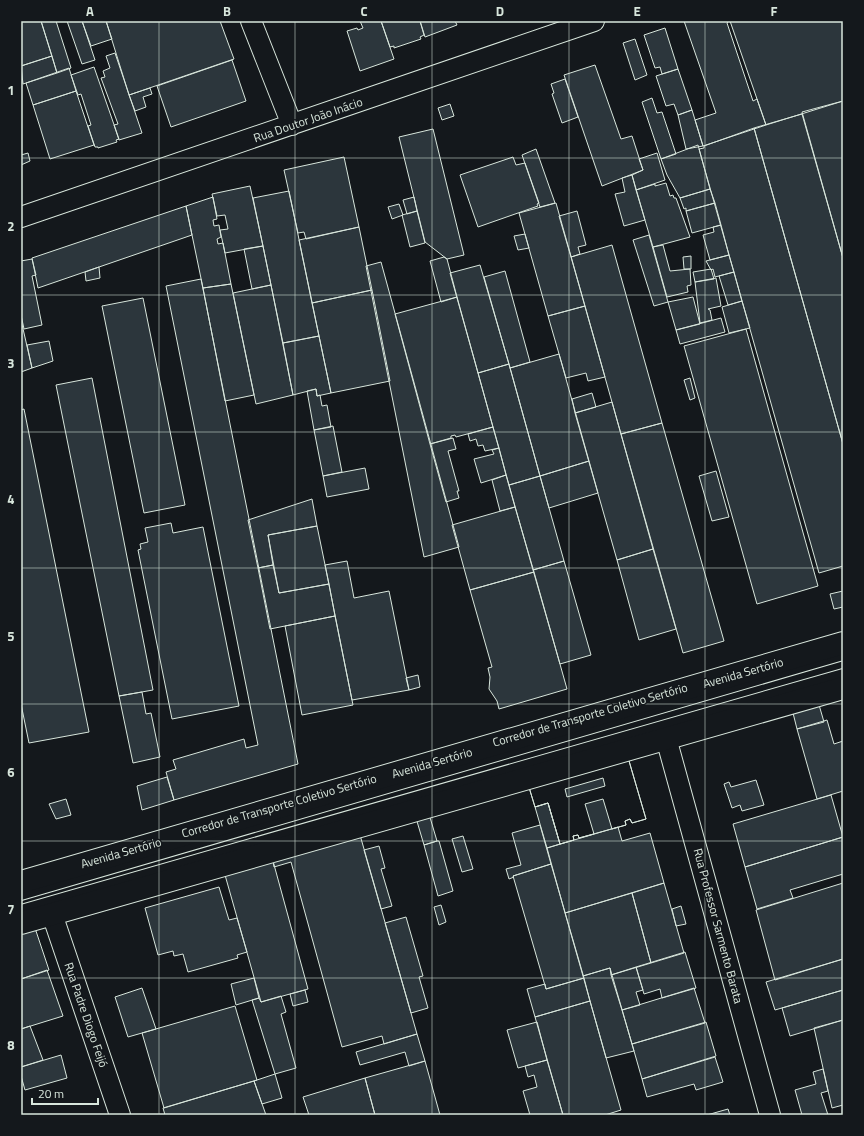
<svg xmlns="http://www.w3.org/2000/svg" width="864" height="1136" font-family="'Titillium Web',sans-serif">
<rect width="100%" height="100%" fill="#14181c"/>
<path fill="#2c363c" stroke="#d8e6dc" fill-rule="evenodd" d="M21,21H41L52,56L21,66Z
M41,21H56L71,68L57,73Z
M67,21H82L95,60L82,64Z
M82,21H106L112,39L91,46Z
M106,21H220L234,59L129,95Z
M360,21H381L394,59L360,71L347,31L357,28L358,30L363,28Z
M381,21H420L424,35L420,37L421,39L394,48V46L390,47Z
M420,21H455L457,25L425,37Z
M684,21H729L727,23L753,101L757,99L766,125L703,146L695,120L716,113Z
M730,21H843V101L766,125Z
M665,28L678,69L662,74L660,67L655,68L644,35Z
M635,39L647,75L635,80L623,43Z
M115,53L142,133L119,140L114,125L118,124L101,78L105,77L103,71L110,68L106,56Z
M52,56L57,73L23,84L21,66Z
M232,60L246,101L171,127L157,86Z
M595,65L621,139L632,136L643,170L602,186L564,75Z
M94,67L119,139L116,140L117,142L98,148V147H95L88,126L91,125L81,94L78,95L71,75Z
M69,68L76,91L33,105L26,83Z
M678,69L692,110L678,115L674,104L666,106L656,76Z
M565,79L578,117L562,123L552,94L554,93L551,84Z
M150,88L152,94L143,97L146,107L135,111L129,95Z
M76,91L94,145L50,159L33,105Z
M652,98L657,113L662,112L676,154L661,159L642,102Z
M843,101V258L802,112Z
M450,104L454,116L442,120L438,108Z
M692,110L703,146L686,149L678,115Z
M802,114L843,258V444L754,128Z
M754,128L843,444V566L819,573L699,149L704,148V146Z
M433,129L464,255L447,259L425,242L399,137Z
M698,145L710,189L680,198L667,175L661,159Z
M536,149L555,203L540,207L522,155Z
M28,153L30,161L21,165V155Z
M657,153L665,180L636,190L632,175L643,170L639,159Z
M344,157L359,227L306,239L304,232L298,233L284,170Z
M513,157L516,165L525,163L539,203L537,204L538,206L478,227L460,175Z
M632,175L645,220L624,226L615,194L625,192L622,178Z
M666,183L670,196L673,195L674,198H676L690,237L653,247L636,190L655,184V186Z
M250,186L263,246L225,253L220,230L228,229L225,215L217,216L212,194Z
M710,189L715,203L686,211V208L684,209L680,198Z
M289,191L319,336L283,343L253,198Z
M213,197L217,219L213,220L214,226L219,225L221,237L217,239L218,244L223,243L231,284L203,288L186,206Z
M414,197L417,211L407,214L403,200Z
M556,203L585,306L548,316L519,213Z
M715,203L721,225L692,233L686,211Z
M399,204L403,215L392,219L388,207Z
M186,206L192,235L38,288L32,258Z
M417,211L425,243L410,247L402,215Z
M577,211L586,245L578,247L580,254L571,257L559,216Z
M721,225L729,255L710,260L703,235L714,232L713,227Z
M359,227L372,290L312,303L299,240Z
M525,234L529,248L518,250L514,236Z
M649,235L668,302L654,306L633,240Z
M612,245L662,423L621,434L571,257Z
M663,245L670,271L690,269L691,285L687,286L688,292L667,297L653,247Z
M263,246L271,285L252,289L244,249Z
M729,255L734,272L715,277L713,269L711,270L706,261Z
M691,256V269H684L683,257Z
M444,257L447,259L457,297L441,302L430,261Z
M32,259L36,275L32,276L42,325L24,329L21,315V261Z
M381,262L459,547L424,557L366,266Z
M480,265L509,364L478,373L450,273Z
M99,267L100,278L86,281L85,272Z
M711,269L714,279L695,282L693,272Z
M505,271L530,362L510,368L484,277Z
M734,272L742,301L728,305L719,276Z
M716,278L721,306L708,309L710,310L712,320L700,323L695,282Z
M201,279L298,764L174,800L166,772L176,769L173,760L244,739L246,748L258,745L166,286Z
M231,284L254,395L225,401L203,288Z
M271,285L293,395L256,404L233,293Z
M372,290L390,381L331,393L312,303Z
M457,297L493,427L456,437L455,435L451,436V438L430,444L395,314Z
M693,297L700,324L676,330L668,302Z
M143,298L185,505L144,513L102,306Z
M742,301L750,328L729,333L722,307Z
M585,306L605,377L588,381L586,373L566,378L548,316Z
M721,318L725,332L680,344L676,330Z
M21,320L32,368L21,372Z
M746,329L818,586L757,604L684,346Z
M319,336L331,393L317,396L316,389L293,395L283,343Z
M49,341L53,361L32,368L27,345Z
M559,354L589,461L540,476L510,368Z
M509,364L540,476L509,485L478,373Z
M92,378L153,690L119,696L56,385Z
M690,378L695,398L690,400L684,380Z
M316,389L317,396L320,395L322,406L327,405L331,427L314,430L307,391Z
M592,393L596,407L575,413L572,399Z
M612,402L653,549L617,560L575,413Z
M24,409L89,732L29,743L21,704V410Z
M662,423L724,641L683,653L621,434Z
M333,426L342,472L323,476L314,430Z
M493,427L499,448L485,451L483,445L478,446L476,439L470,441L468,434Z
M453,438L456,449L448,451L459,491H457L459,498L446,502L430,444Z
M499,448L506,475L481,483L474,459L494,454L492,450Z
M589,461L598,493L549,508L540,476Z
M365,468L369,489L327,497L323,476Z
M716,471L729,517L712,521L699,476Z
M506,475L515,507L500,511L492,480Z
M540,476L564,561L533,570L509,485Z
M312,499L317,526L268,535L273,565L258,568L248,520Z
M515,507L534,572L470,590L452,525Z
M171,523L173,533L203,527L239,706L172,719L138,550L141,549L140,544L148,542L145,528Z
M317,526L329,584L279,593L268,535Z
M653,549L676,629L639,640L617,560Z
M347,561L354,598L389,591L409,690L352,700L325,565Z
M564,561L591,655L560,664L533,570Z
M273,565L279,593L329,584L335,616L270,629L258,568Z
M534,572L567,689L499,709L497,701L489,689L490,677L488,668L492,667L470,590Z
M843,591V607L834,609L830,594Z
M335,616L353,705L302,715L285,626Z
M418,675L420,687L409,690L406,678Z
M142,692L146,714L151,713L160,757L133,763L119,696Z
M817,698L824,722L797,729L791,705Z
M827,720L834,744L843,741V791L817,799L797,729Z
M627,754L646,819L632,823L630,819L625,821L626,825L612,829L603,799L585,804L594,834L579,838L578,835L573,836L574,840L560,844L548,803L535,807L528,784ZM603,778L605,786L567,797L565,789Z
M627,754L646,819L632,823L630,819L625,821L626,825L579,838L578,835L573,836L574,840L560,844L548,803L535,807L528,784Z
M167,777L174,800L142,810L137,786Z
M756,780L764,805L742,811L740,805L732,808L724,784L729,782L731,787Z
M831,795L843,837L745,867L733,824Z
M66,799L71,815L56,819L49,804Z
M548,803L560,844L547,848L535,807Z
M429,814L437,841L424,845L416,818Z
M540,825L551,864L513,876L514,877L509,879L506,869L521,865L512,833Z
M618,827L622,841L650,833L664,883L565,913L547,848Z
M360,835L417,1034L384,1044L382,1036L342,1047L291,862L274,867L273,861Z
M463,836L473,869L462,872L452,839Z
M843,837V874L790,890L793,898L757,909L745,867Z
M437,841H439L453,891L438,896L424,845Z
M379,846L385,868L381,869L392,906L381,909L364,850Z
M273,861L308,989L261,1002L225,875Z
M551,864L584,978L546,989L513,876Z
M664,883L684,953L651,963L632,893Z
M843,883V959L775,980L756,910Z
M219,887L229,920L237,918L247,952L237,955L238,958L188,972L183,954L174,956L173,951L158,955L145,908Z
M632,893L651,963L611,975L610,968L583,976L565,913Z
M441,905L446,922L439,925L434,907Z
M681,906L686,924L676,926L672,909Z
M406,917L423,976L419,977L428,1008L411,1013L385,923Z
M28,926L36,931L49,970L21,979V928Z
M685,952L696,988L662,998L660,989L644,994L636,967Z
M843,959V990L775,1010L766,982Z
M636,967L643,990L636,992L640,1005L622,1010L611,975Z
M610,968L634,1051L606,1058L583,976Z
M47,970L63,1016L21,1029V979Z
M254,978L259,998L236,1005L231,984Z
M584,978L590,1001L535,1017L527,989L545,984L546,989Z
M142,988L156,1029L128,1037L115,997Z
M694,988L705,1023L632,1044L622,1010Z
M305,990L308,1002L293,1006L290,994Z
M843,990V1020L790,1036L782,1008Z
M281,996L286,1012L281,1014L296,1068L275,1074L252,1000L259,998L261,1002Z
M590,1001L621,1110L605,1115H563L535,1017Z
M235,1006L257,1080L164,1108L142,1033Z
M843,1020V1105L832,1108L814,1028Z
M537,1022L547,1060L518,1068L507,1030Z
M706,1022L716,1056L642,1079L632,1044Z
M30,1026L43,1060L21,1067V1029Z
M417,1034L425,1061L409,1066L405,1052L360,1065L356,1052Z
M61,1055L67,1078L25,1090L21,1076V1067Z
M715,1057L723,1082L696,1090L694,1084L647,1097L642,1079Z
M547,1060L563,1115H530L523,1091L537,1087L534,1075L528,1077L525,1066Z
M425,1061L440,1115H375L365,1078Z
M823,1069L828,1091L821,1093L828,1115H802L795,1090L816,1084L813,1072Z
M275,1074L282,1098L262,1104L254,1081Z
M365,1078L375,1115H309L303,1097Z
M254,1081L266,1115H165L163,1108Z
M728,1109L730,1115H707Z"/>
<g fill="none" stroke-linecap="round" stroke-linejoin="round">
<g stroke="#d8e6dc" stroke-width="12">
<path id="service" d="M21,895L843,655
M21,910L843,674"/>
</g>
<g stroke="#d8e6dc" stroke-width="22">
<path id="minor" d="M251,21L292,125
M21,217L594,21
M666,738L770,1115
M52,914L120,1115"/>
</g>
<g stroke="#d8e6dc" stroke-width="24">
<path id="primary" d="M21,882L843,643
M21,923L843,688"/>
</g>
<use href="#service" stroke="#14181c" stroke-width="10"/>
<use href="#minor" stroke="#14181c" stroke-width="20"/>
<use href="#primary" stroke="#14181c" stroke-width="22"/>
</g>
<path fill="none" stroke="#d8e6dc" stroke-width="1" stroke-opacity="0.55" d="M159,21V1115M295,21V1115M432,21V1115M569,21V1115M705,21V1115M21,158H843M21,295H843M21,432H843M21,568H843M21,704H843M21,841H843M21,978H843"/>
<g text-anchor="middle" stroke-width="3" stroke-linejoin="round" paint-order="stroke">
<g font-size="12" fill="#d8e6dc" stroke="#14181c">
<text transform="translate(308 120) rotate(-19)" y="4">Rua Doutor João Inácio</text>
<text transform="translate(743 673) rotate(-16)" y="4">Avenida Sertório</text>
<text transform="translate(590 715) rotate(-16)" y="4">Corredor de Transporte Coletivo Sertório</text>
<text transform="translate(432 763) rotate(-16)" y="4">Avenida Sertório</text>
<text transform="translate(279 806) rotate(-16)" y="4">Corredor de Transporte Coletivo Sertório</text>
<text transform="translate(121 853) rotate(-16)" y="4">Avenida Sertório</text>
<text transform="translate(718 926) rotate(75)" y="4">Rua Professor Sarmento Barata</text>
<text transform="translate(86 1015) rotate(71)" y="4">Rua Padre Diogo Feijó</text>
</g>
</g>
<rect width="864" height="1136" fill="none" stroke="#14181c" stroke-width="44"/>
<path d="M32 1098v6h66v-6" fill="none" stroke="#d8e6dc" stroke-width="2"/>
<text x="38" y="1098" font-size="12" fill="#d8e6dc" stroke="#14181c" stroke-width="3" paint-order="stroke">20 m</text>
<rect x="22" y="22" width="820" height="1092" fill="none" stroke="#d8e6dc" stroke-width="1.5"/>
<g font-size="13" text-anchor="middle" font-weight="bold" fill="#d8e6dc">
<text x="90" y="16">A</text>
<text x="227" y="16">B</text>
<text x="364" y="16">C</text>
<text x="500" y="16">D</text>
<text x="637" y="16">E</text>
<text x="774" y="16">F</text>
<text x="11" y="95">1</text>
<text x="11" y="231">2</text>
<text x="11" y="368">3</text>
<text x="11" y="504">4</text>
<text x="11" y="641">5</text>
<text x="11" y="777">6</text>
<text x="11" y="914">7</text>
<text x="11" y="1050">8</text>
</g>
</svg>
